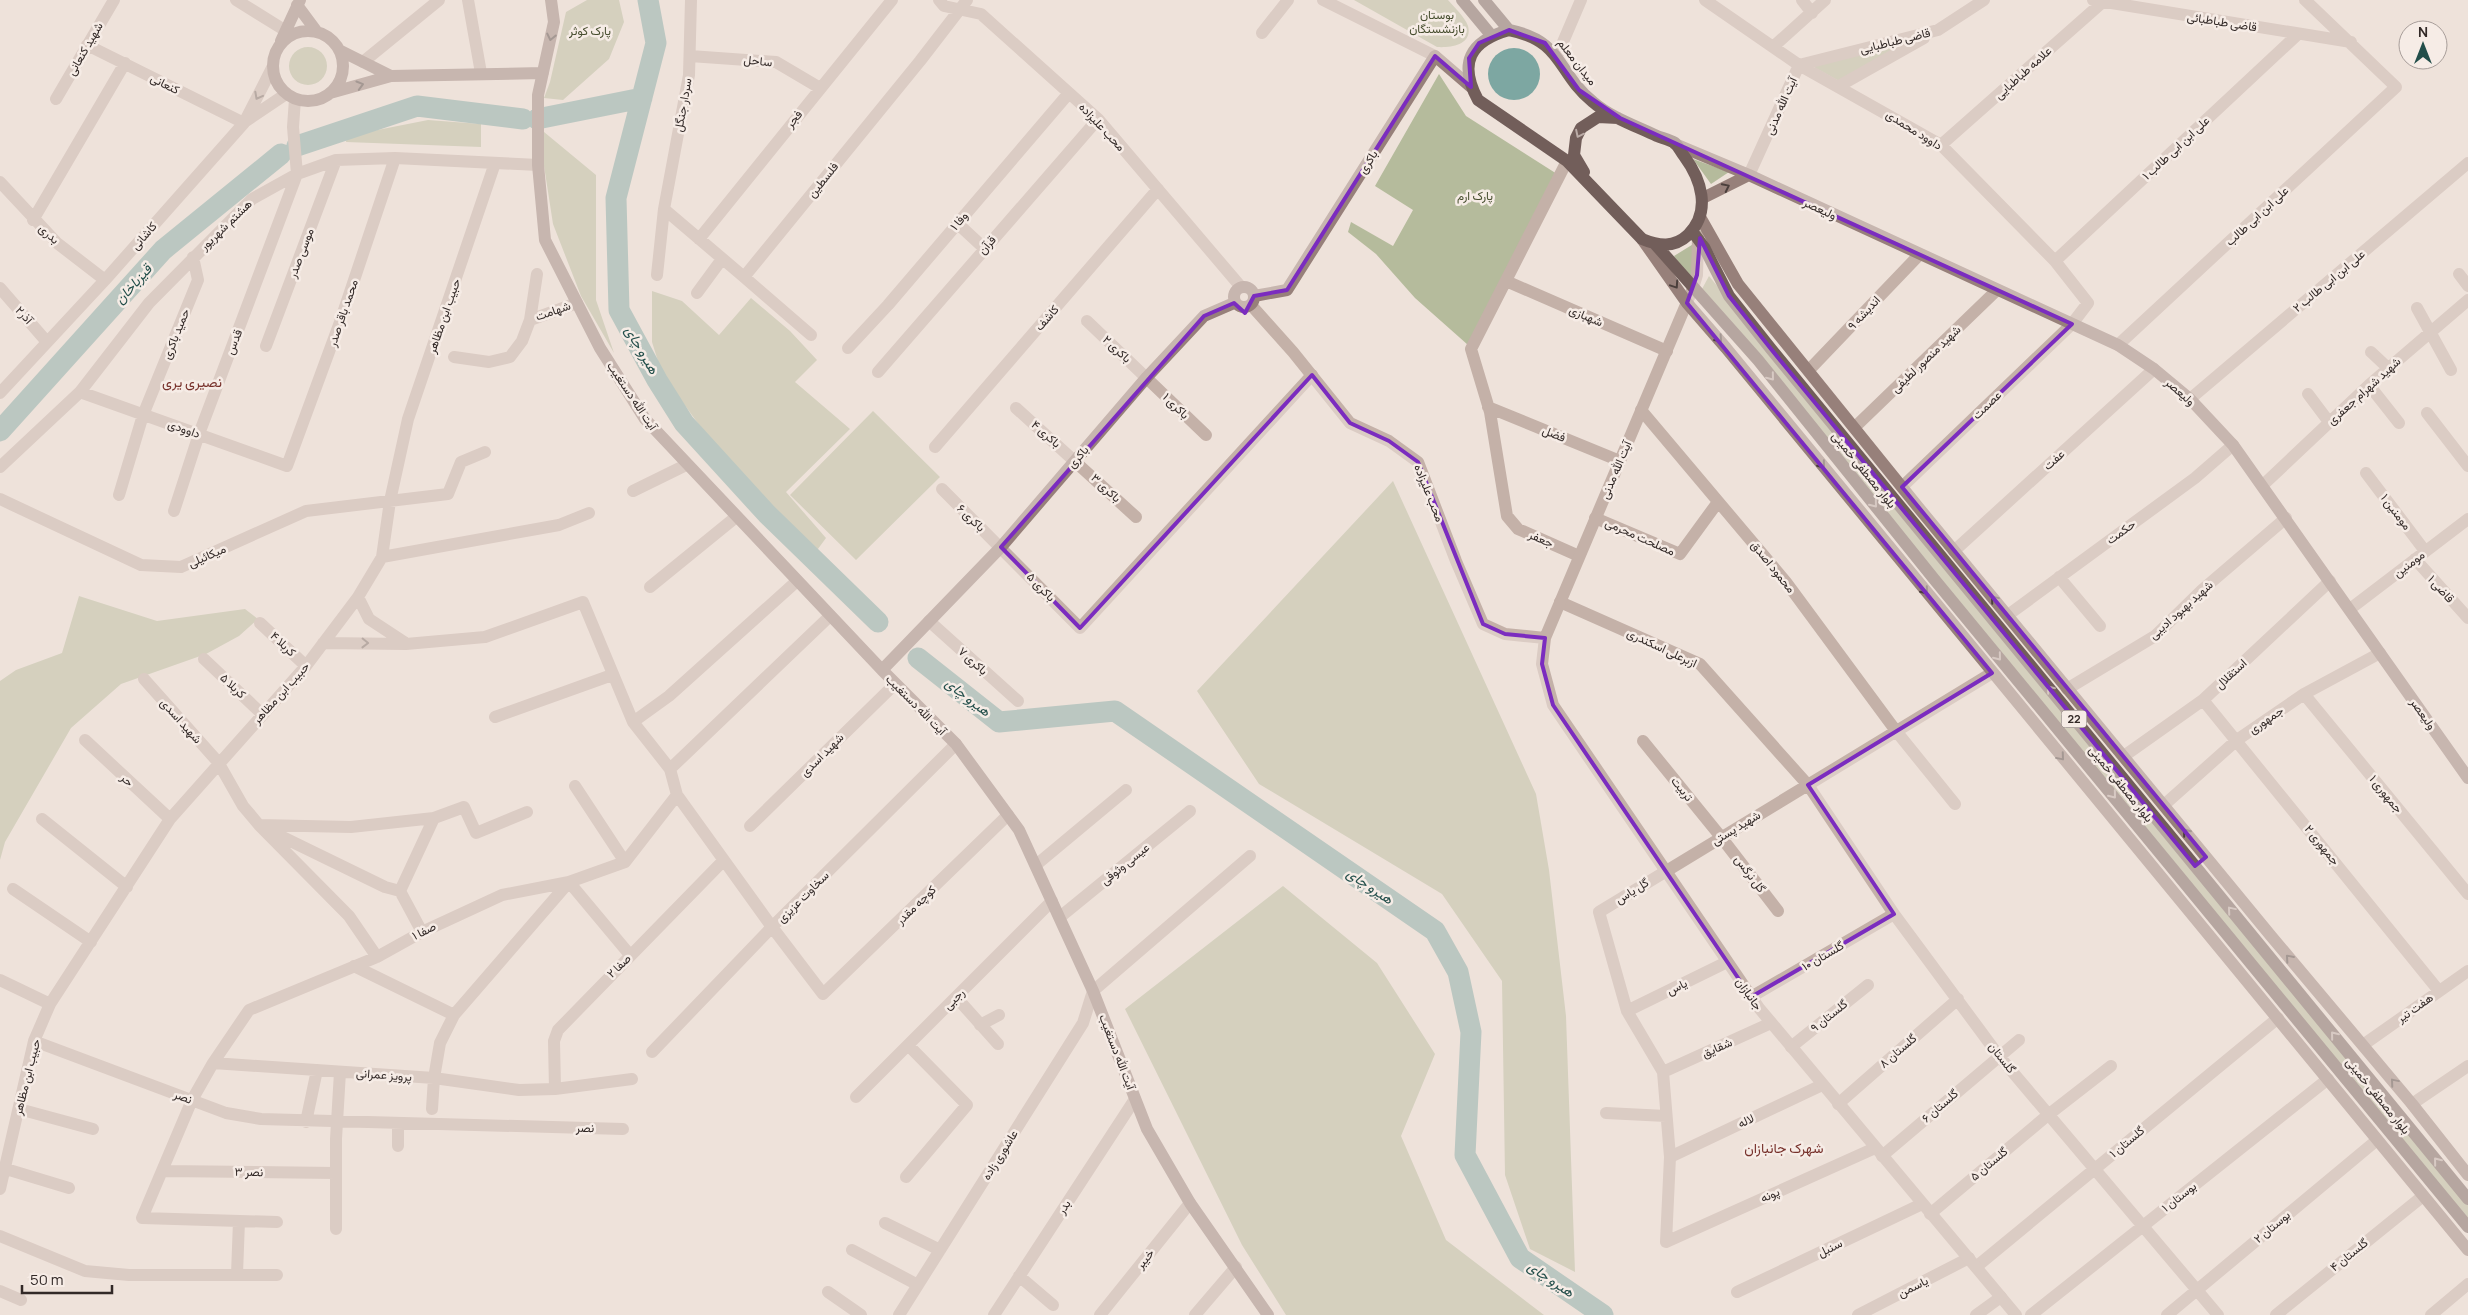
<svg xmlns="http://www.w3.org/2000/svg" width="2468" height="1315" font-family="Manrope,Vazirmatn,sans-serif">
<rect width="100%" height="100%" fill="#eee2da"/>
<path fill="#b5bb9c" d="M587,0H619L624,22L609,59L563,100L544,98L550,82L566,12Z
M1354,0H1448C1454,7 1465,17 1468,26C1473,45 1450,48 1437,47Z
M1915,40L1839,81L1812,66Z
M289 66a19 19 0 1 1 38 0a19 19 0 1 1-38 0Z
M1439,74L1466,116L1557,174L1468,345L1415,298L1376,254L1348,232L1351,222L1393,246L1413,210L1375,186Z
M428,120L481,124V147L346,142L347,136Z
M538,127L596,175V300L614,353L581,296L553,224Z
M1693,159L1729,172L1711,184Z
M1695,243L1692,276L1688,277L1674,256Z
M1709,276L2468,1205V1224L1702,289Z
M652,291L682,301L719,335L751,298L790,331L817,360L795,382L850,429L786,492L826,538L815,553L716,448L662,374L652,342Z
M873,411L940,477L856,560L790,495Z
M1393,481L1536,794L1549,870L1566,1016L1575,1272L1530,1249L1505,1175L1502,981L1442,894L1259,784L1197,691Z
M79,596L157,621L245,609L258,619L239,636L206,654L121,684L71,728L5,842L0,860V681L16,670L62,653Z
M1283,886L1377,963L1435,1054L1401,1136L1446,1240L1544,1315H1286L1242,1245L1125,1009Z"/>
<path fill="#7da7a2" d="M1488 74a26 26 0 1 1 52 0a26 26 0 1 1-52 0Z"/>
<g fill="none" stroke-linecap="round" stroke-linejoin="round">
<path stroke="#7da7a2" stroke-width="21" d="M648,0L656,43L616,198L619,310L657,380L684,423L767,514L878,622
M537,119L642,98
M297,146L417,106L523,119
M0,431L163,250L281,154
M918,658L999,722L1115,711L1435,931L1458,972L1471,1032L1465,1155L1520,1258L1603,1315"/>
<path stroke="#c4b1a8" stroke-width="12" d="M236,0L286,31
M468,0L481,73
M939,0L944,6L981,14L1098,119L1241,287
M1705,0L1799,65L1941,145L2055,261L2088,303L2072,324L1902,487
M1802,0L1812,13
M2093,0L2351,42
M1262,33L1288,0
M87,45L244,123
M1773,47L1825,0
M690,56L776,62L820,88
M1557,56L1581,0
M363,62L439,0
M1799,65L1938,30L1984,0
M1839,86L1924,38
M56,99L114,0
M246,121L286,94
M1941,145L2105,0
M1567,161L1471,349L1490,412L1507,516L1518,529L1579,556
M1749,175L1799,65
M0,182L57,243L105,280
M664,209L744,277L920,61L967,0
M33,220L125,63
M957,223L984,248
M699,239L892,0
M2055,261L2298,34
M537,274L530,320L577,303
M2459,274L2468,286
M657,275L664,209L689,75L691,0
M744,277L811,335
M1506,281L1667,351
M0,288L47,342
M697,293L722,259
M2417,308L2451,370
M1087,321L1206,435
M2118,345L2396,87L2305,0
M266,346L336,160
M848,348L888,305L1069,93
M2371,352L2388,368
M454,357L489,362L510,357L522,341L530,320
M1809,370L1919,255
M878,372L1098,119
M2369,385L2399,423
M80,392L287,466L340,322L395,158
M0,393L105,280L244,123L272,68
M2308,394L2329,422
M2190,399L2468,163
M1488,407L1620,461
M1016,408L1136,517
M1641,410L1786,582L1896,731L1955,804
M2427,413L2468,466
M1855,427L1997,290
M935,447L1158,189
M0,467L80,392L149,303L252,199L297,174L336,160L395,158L538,165
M2366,473L2425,551
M2263,485L2369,385L2468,300
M942,489L1080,628L1312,375
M633,491L686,465
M119,495L143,415L198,280L193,257
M0,499L141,565L181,567L306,511L448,494L461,462L485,452
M174,511L199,434L297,174L293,127L295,99
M1595,518L1680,554L1718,502
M1954,551L2154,369
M382,557L559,525L589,513
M2415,559L2468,618
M2059,577L2100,626
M650,587L736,517
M358,597L369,619L404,642
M1560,602L1700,664L1808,785L1894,914L1999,1056L2218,1315
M2350,609L2468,519
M2008,615L2195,478L2233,445
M929,621L1018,701
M260,623L306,666
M323,643L406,644L485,637L583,602L633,722L670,769L677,795L772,927L823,994L1008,815
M204,659L262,714
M144,679L218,762L243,806L259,825L349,916L377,957
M2067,689L2155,636L2202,590L2286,518
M2304,694L2468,894
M2203,700L2439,991
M495,717L612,675
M633,722L669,696L797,581
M85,740L170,819
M1643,741L1721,837L1778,911
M2124,756L2203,700L2330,581
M670,769L830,616
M575,786L625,862
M2164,805L2237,740L2304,694L2380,653
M42,819L127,887
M259,825L351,827L434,818L464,807L476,833L527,812
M750,826L895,684
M268,830L385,887L400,891L422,932
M1036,865L1126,790
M13,889L91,942
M400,891L434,818
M1060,917L1190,811
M354,966L454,1015L569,882L630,955
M0,980L50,1004
M956,997L998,1044
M1751,997L1894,914
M1627,1011L1727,962
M980,1025L999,1015
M34,1041L226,1113L261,1119L623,1129
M2363,1045L2468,971
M1791,1047L1868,985
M652,1052L772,927L956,744
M213,1063L434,1078L519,1090L555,1089L632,1079
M1663,1072L1771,1023
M555,1089L554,1041L558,1030L724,860
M856,1097L1052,901
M1838,1104L1958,999
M2412,1104L2468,1066
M19,1109L93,1129
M432,1109L434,1078L440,1043L454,1015
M1606,1113L1666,1116
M306,1122L317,1070
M398,1123V1146
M1875,1148L1666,1242L1670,1157L1663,1072L1627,1011L1599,912L1992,673
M1882,1156L2019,1040
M1670,1157L1822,1085
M6,1169L69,1188
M163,1171L336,1173
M906,1177L967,1105L908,1045
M0,1189L34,1041L50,1004L170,819L306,666L358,597L382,557L390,501L408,419L495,163
M1930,1214L2048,1115L2111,1066
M277,1222L142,1218L192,1100L213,1063L249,1010L377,957L422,932L502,895L569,882L625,862L677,795
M885,1223L940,1250
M336,1229V1139L340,1072
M0,1236L85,1271L129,1275H277
M852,1250L918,1285
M1976,1267L2278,1018
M237,1274L239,1221
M1019,1276L1053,1305
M0,1291L21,1300
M828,1292L861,1315
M1737,1292L1922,1204
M899,1315L1083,1023L1093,991L1250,856
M994,1315L1135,1099
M1100,1315L1190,1203
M1195,1315L1236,1267
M1858,1315L1969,1258
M1976,1315L2001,1297
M2031,1315L2328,1079
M2167,1315L2377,1140
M2276,1315L2423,1196
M2431,1315L2468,1284"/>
<path stroke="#c4b1a8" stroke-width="12" d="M1323,0L1435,56
M1698,236L1697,275L1693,288L1545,638L1542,664L1553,705L1759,1008L2016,1315
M1251,305L1293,352L1350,423L1389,441L1418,462L1456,561L1483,624L1505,634L1545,638"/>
<path stroke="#97807a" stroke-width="12" d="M551,0L554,22L538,95V165L545,240L600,348L645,419L882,670L956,744L1019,830L1093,991L1147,1129L1190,1203L1268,1315
M297,5L317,32
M273 66a35 35 0 1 1 70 0a35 35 0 1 1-70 0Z
M281,41L300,0
M339,50L391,76
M330,93L391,76L543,73
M1675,144L1749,175L2118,345L2154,369L2190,399L2233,445L2468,778
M1703,198L1749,175
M1700,217L1738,284L1918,507L2271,936L2412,1104L2468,1175
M1642,239L1687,303L1726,348L2468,1250
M1234 297a10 10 0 1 1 20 0a10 10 0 1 1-20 0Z
M1254,296L1287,290L1435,56L1471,87
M882,670L1001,547L1147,377L1204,316L1234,303"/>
<path stroke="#725e5a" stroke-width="12" d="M1462,0L1491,35
M1484,0L1509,30
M1509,30C1564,41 1556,72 1593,102C1610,117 1636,126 1657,136C1662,138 1670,140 1675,143C1678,146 1681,152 1684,156C1701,179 1712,211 1688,235C1674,248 1659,246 1642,239L1567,161L1478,100C1458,63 1470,41 1509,30Z
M1584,172L1574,155L1576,138L1581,128L1598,117L1618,118
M1692,231L1704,247L1729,296L1771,349L2468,1199
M1655,244L1758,360L1934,579L2468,1227"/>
</g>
<defs><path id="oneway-chevron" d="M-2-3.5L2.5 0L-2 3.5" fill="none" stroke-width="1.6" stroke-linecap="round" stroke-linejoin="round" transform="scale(1.25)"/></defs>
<g stroke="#4b3f3c">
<use href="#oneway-chevron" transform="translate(551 37) rotate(102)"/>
<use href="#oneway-chevron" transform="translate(360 85) rotate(-16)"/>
<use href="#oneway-chevron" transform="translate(1726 187) rotate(-26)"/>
<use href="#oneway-chevron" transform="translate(1675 285) rotate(56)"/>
<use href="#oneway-chevron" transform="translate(1719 339) rotate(48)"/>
<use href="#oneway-chevron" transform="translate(1822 465) rotate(51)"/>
<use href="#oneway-chevron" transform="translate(1925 591) rotate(51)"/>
<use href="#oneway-chevron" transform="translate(1994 599) rotate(-130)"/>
<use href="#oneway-chevron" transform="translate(2061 757) rotate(50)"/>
<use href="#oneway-chevron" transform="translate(2186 832) rotate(-129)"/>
<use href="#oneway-chevron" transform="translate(2289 958) rotate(-131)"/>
<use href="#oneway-chevron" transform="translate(2394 1082) rotate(-130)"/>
</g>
<g stroke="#746661">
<use href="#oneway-chevron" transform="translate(258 96) rotate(118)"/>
<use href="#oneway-chevron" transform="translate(365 643) rotate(1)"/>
</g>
<g stroke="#bbaca7">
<use href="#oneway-chevron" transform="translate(1579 134) rotate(116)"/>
<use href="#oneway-chevron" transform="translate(1771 377) rotate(51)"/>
<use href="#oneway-chevron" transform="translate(1874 504) rotate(51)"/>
<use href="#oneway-chevron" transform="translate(1998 657) rotate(51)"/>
<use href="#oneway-chevron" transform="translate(2050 689) rotate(-129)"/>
<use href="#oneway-chevron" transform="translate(2113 795) rotate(51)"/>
<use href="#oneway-chevron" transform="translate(2231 910) rotate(-130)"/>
<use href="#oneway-chevron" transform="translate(2334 1035) rotate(-129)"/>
<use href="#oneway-chevron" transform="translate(2437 1161) rotate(-129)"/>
</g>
<path d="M0 0H2468V1315H0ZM1509,30L1545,43L1579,90L1620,118L2072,324L1902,487L2206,857L2195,866L1771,349L1729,296L1700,238L1697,275L1687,303L1992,673L1808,785L1894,914L1751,997L1553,705L1542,664L1545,638L1505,634L1483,624L1418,462L1389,441L1350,423L1312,375L1080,628L1001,547L1204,316L1234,303L1245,313L1254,296L1287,290L1435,56L1471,87L1469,58L1479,43Z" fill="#eee2da" fill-opacity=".55" fill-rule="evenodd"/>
<path fill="none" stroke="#7b2cbf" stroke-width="4" stroke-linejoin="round" d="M1509,30L1545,43L1579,90L1620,118L2072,324L1902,487L2206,857L2195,866L1771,349L1729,296L1700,238L1697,275L1687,303L1992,673L1808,785L1894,914L1751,997L1553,705L1542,664L1545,638L1505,634L1483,624L1418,462L1389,441L1350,423L1312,375L1080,628L1001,547L1204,316L1234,303L1245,313L1254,296L1287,290L1435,56L1471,87L1469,58L1479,43Z"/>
<g text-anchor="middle" stroke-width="5" stroke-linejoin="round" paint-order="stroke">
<rect fill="#f6ece6" stroke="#6d6460" stroke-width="1" x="2061.5" y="710.5" width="25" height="17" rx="4"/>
<g font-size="11" font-weight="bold" fill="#322927">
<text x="2074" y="723">22</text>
</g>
<g font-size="12" fill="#464d2e" stroke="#f6ece6">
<text x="1437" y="19">بوستان<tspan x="1437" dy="14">بازنشستگان</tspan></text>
<text x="590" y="35">پارک کوثر</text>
<text x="1475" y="200">پارک ارم</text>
</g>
<g font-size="12" fill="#322927" stroke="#f6ece6">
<text transform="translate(2222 22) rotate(9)" y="4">قاضی طباطبائی</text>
<text transform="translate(1895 41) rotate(-14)" y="4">قاضی طباطبایی</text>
<text transform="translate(85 49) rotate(-60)" y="4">شهید کنعانی</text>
<text transform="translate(758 61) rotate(6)" y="4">ساحل</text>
<text transform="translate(1577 62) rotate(52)" y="4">میدان معلم</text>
<text transform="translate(2023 73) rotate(-42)" y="4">علامه طباطبایی</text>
<text transform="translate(165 84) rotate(27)" y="4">کنعانی</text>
<text transform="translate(683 105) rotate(-80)" y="4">سردار جنگل</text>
<text transform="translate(1781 106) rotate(-66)" y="4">آیت الله مدنی</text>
<text transform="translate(794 119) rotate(-51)" y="4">فجر</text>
<text transform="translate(1102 127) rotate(47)" y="4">محب علیزاده</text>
<text transform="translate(1914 130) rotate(32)" y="4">داوود محمدی</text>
<text transform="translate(2176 148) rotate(-43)" y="4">علی ابن ابی طالب ۱</text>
<text transform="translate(1368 162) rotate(-58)" y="4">باکری</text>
<text transform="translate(823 180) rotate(-51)" y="4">فلسطین</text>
<text transform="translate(1820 209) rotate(25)" y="4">ولیعصر</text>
<text transform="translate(2257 216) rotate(-43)" y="4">علی ابن ابی طالب</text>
<text transform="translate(959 221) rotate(-50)" y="4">وفا ۱</text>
<text transform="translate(226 225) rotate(-44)" y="4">هشتم شهریور</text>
<text transform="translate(49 234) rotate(43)" y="4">بدری</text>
<text transform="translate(144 236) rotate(-49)" y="4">کاشانی</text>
<text transform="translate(987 245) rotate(-49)" y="4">قرآن</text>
<text transform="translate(301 253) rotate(-69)" y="4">موسی صدر</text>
<text transform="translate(2329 281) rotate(-40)" y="4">علی ابن ابی طالب ۲</text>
<text transform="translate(553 311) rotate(-19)" y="4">شهامت</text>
<text transform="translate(343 313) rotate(-71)" y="4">محمد باقر صدر</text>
<text transform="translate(1864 313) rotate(-47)" y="4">اندیشه ۹</text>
<text transform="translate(24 315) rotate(48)" y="4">آذر۲</text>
<text transform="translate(444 316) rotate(-71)" y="4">حبیب ابن مظاهر</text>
<text transform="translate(1586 316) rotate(23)" y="4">شهبازی</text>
<text transform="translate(1047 318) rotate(-49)" y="4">کاشف</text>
<text transform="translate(176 334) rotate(-68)" y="4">حمید باکری</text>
<text transform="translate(234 342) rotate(-69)" y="4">قدس</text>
<text transform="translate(1117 349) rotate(43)" y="4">باکری ۲</text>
<text transform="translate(1926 359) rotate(-44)" y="4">شهید منصور لطیفی</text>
<text transform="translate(2364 391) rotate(-42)" y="4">شهید شهرام جعفری</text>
<text transform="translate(2180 392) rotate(41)" y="4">ولیعصر</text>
<text transform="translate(632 396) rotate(56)" y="4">آیت الله دستغیب</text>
<text transform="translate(1987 405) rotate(-44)" y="4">عصمت</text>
<text transform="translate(1176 406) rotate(44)" y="4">باکری ۱</text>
<text transform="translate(184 429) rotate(19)" y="4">داوودی</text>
<text transform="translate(1046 434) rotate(41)" y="4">باکری ۴</text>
<text transform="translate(1554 434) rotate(22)" y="4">فضل</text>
<text transform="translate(1078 457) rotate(-49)" y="4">باکری</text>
<text transform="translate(2054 460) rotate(-42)" y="4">عفت</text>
<text transform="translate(1616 470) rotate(-67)" y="4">آیت‌ الله مدنی</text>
<text transform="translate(1864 470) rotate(51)" y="4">بلوار مصطفی خمینی</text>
<text transform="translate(1106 488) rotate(43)" y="4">باکری ۳</text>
<text transform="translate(1429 493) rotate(68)" y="4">محب علیزاده</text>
<text transform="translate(2396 512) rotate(53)" y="4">مومنین ۱</text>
<text transform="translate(971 518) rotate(44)" y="4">باکری ۶</text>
<text transform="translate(2121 532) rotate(-36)" y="4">حکمت</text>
<text transform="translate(1640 537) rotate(24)" y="4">مصلحت محرمی</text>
<text transform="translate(1541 539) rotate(24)" y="4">جعفر</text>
<text transform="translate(207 556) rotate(-24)" y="4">میکائیلی</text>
<text transform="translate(2409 564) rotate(-37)" y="4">مومنین</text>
<text transform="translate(1773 567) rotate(51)" y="4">محمود اصدق</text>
<text transform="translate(1041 587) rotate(46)" y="4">باکری ۵</text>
<text transform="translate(2441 589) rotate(48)" y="4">قاضی ۱</text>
<text transform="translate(2181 610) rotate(-42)" y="4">شهید بهبود ادیبی</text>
<text transform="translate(283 644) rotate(43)" y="4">کربلا ۴</text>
<text transform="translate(1662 648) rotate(25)" y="4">ازبرعلی اسکندری</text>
<text transform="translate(973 661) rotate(42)" y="4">باکری ۷</text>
<text transform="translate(2231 674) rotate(-43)" y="4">استقلال</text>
<text transform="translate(233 686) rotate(43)" y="4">کربلا ۵</text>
<text transform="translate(281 693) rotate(-48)" y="4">حبیب ابن مظاهر</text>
<text transform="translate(916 705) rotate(45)" y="4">آیت الله دستغیب</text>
<text transform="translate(2423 714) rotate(55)" y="4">ولیعصر</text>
<text transform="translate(2266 720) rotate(-34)" y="4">جمهوری</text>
<text transform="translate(181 721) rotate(48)" y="4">شهید اسدی</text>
<text transform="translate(822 755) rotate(-45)" y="4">شهید اسدی</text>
<text transform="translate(127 780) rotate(44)" y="4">حر</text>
<text transform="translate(2121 784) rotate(51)" y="4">بلوار مصطفی خمینی</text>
<text transform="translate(1682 789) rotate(51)" y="4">تربیت</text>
<text transform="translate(2386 794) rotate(51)" y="4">جمهوری ۱</text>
<text transform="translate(1736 828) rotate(-31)" y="4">شهید پستی</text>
<text transform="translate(2322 845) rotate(51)" y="4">جمهوری ۲</text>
<text transform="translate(1125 864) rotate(-39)" y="4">عیسی وثوقی</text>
<text transform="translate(1750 874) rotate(53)" y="4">گل نرگس</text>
<text transform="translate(1632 891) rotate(-32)" y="4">گل یاس</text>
<text transform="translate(803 897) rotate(-45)" y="4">سخاوت عزیزی</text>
<text transform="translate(916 905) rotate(-44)" y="4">کوچه مقدر</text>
<text transform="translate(424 931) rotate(-27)" y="4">صفا ۱</text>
<text transform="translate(1823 956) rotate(-30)" y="4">گلستان ۱۰</text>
<text transform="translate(619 966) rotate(-44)" y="4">صفا ۲</text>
<text transform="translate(1677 987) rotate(-26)" y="4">یاس</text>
<text transform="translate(1749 994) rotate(55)" y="4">جانبازان</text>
<text transform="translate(954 999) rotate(-45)" y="4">رجبی</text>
<text transform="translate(2415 1008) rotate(-35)" y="4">هفت تیر</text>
<text transform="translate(1829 1016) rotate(-39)" y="4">گلستان ۹</text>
<text transform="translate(1717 1048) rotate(-24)" y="4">شقایق</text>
<text transform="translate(1898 1051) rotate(-41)" y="4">گلستان ۸</text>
<text transform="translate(1117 1052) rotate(69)" y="4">آیت الله دستغیب</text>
<text transform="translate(2002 1058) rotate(52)" y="4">گلستان</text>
<text transform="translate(384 1075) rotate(4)" y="4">پرویز عمرانی</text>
<text transform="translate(27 1077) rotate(-76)" y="4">حبیب ابن مظاهر</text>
<text transform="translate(2378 1096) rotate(51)" y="4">بلوار مصطفی خمینی</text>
<text transform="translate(183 1097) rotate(21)" y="4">نصر</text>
<text transform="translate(1940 1106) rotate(-41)" y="4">گلستان ۶</text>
<text transform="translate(1746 1121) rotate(-25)" y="4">لاله</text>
<text transform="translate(585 1128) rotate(1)" y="4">نصر</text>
<text transform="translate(2127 1142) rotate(-40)" y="4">گلستان ۱</text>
<text transform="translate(1000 1155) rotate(-58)" y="4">عاشوری زاده</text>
<text transform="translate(1989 1164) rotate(-40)" y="4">گلستان ۵</text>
<text transform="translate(249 1172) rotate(1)" y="4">نصر ۳</text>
<text transform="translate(1770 1195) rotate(-24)" y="4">پونه</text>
<text transform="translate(2179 1197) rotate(-38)" y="4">بوستان ۱</text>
<text transform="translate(1064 1207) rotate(-57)" y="4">بدر</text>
<text transform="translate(2272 1227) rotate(-40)" y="4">بوستان ۲</text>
<text transform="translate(1830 1248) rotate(-26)" y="4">سنبل</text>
<text transform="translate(2349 1255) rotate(-39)" y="4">گلستان ۴</text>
<text transform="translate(1145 1259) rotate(-51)" y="4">خیبر</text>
<text transform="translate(1913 1287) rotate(-27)" y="4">یاسمن</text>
</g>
<g font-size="14" font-style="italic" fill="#224e4a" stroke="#f6ece6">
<text transform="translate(133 284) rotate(-48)" y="5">قیزباخان</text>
<text transform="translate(642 350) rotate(60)" y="5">هیرو چای</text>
<text transform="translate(968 697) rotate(38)" y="5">هیرو چای</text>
<text transform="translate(1370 886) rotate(34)" y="5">هیرو چای</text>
<text transform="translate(1551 1279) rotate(34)" y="5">هیرو چای</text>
</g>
<g font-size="14" fill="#77312b" stroke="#f6ece6">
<text x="192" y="387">نصیری یری</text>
<text x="1784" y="1153">شهرک جانبازان</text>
</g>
</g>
<g transform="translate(2423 45)"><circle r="24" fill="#f6ece6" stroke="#a89e9a"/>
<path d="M0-4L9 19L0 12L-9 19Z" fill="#224e4a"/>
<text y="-8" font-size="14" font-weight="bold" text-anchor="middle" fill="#322927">N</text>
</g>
<path d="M22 1285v8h90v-8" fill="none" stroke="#322927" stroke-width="2.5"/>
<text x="30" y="1285" font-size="15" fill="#322927" stroke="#f6ece6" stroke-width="4" paint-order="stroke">50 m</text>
</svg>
